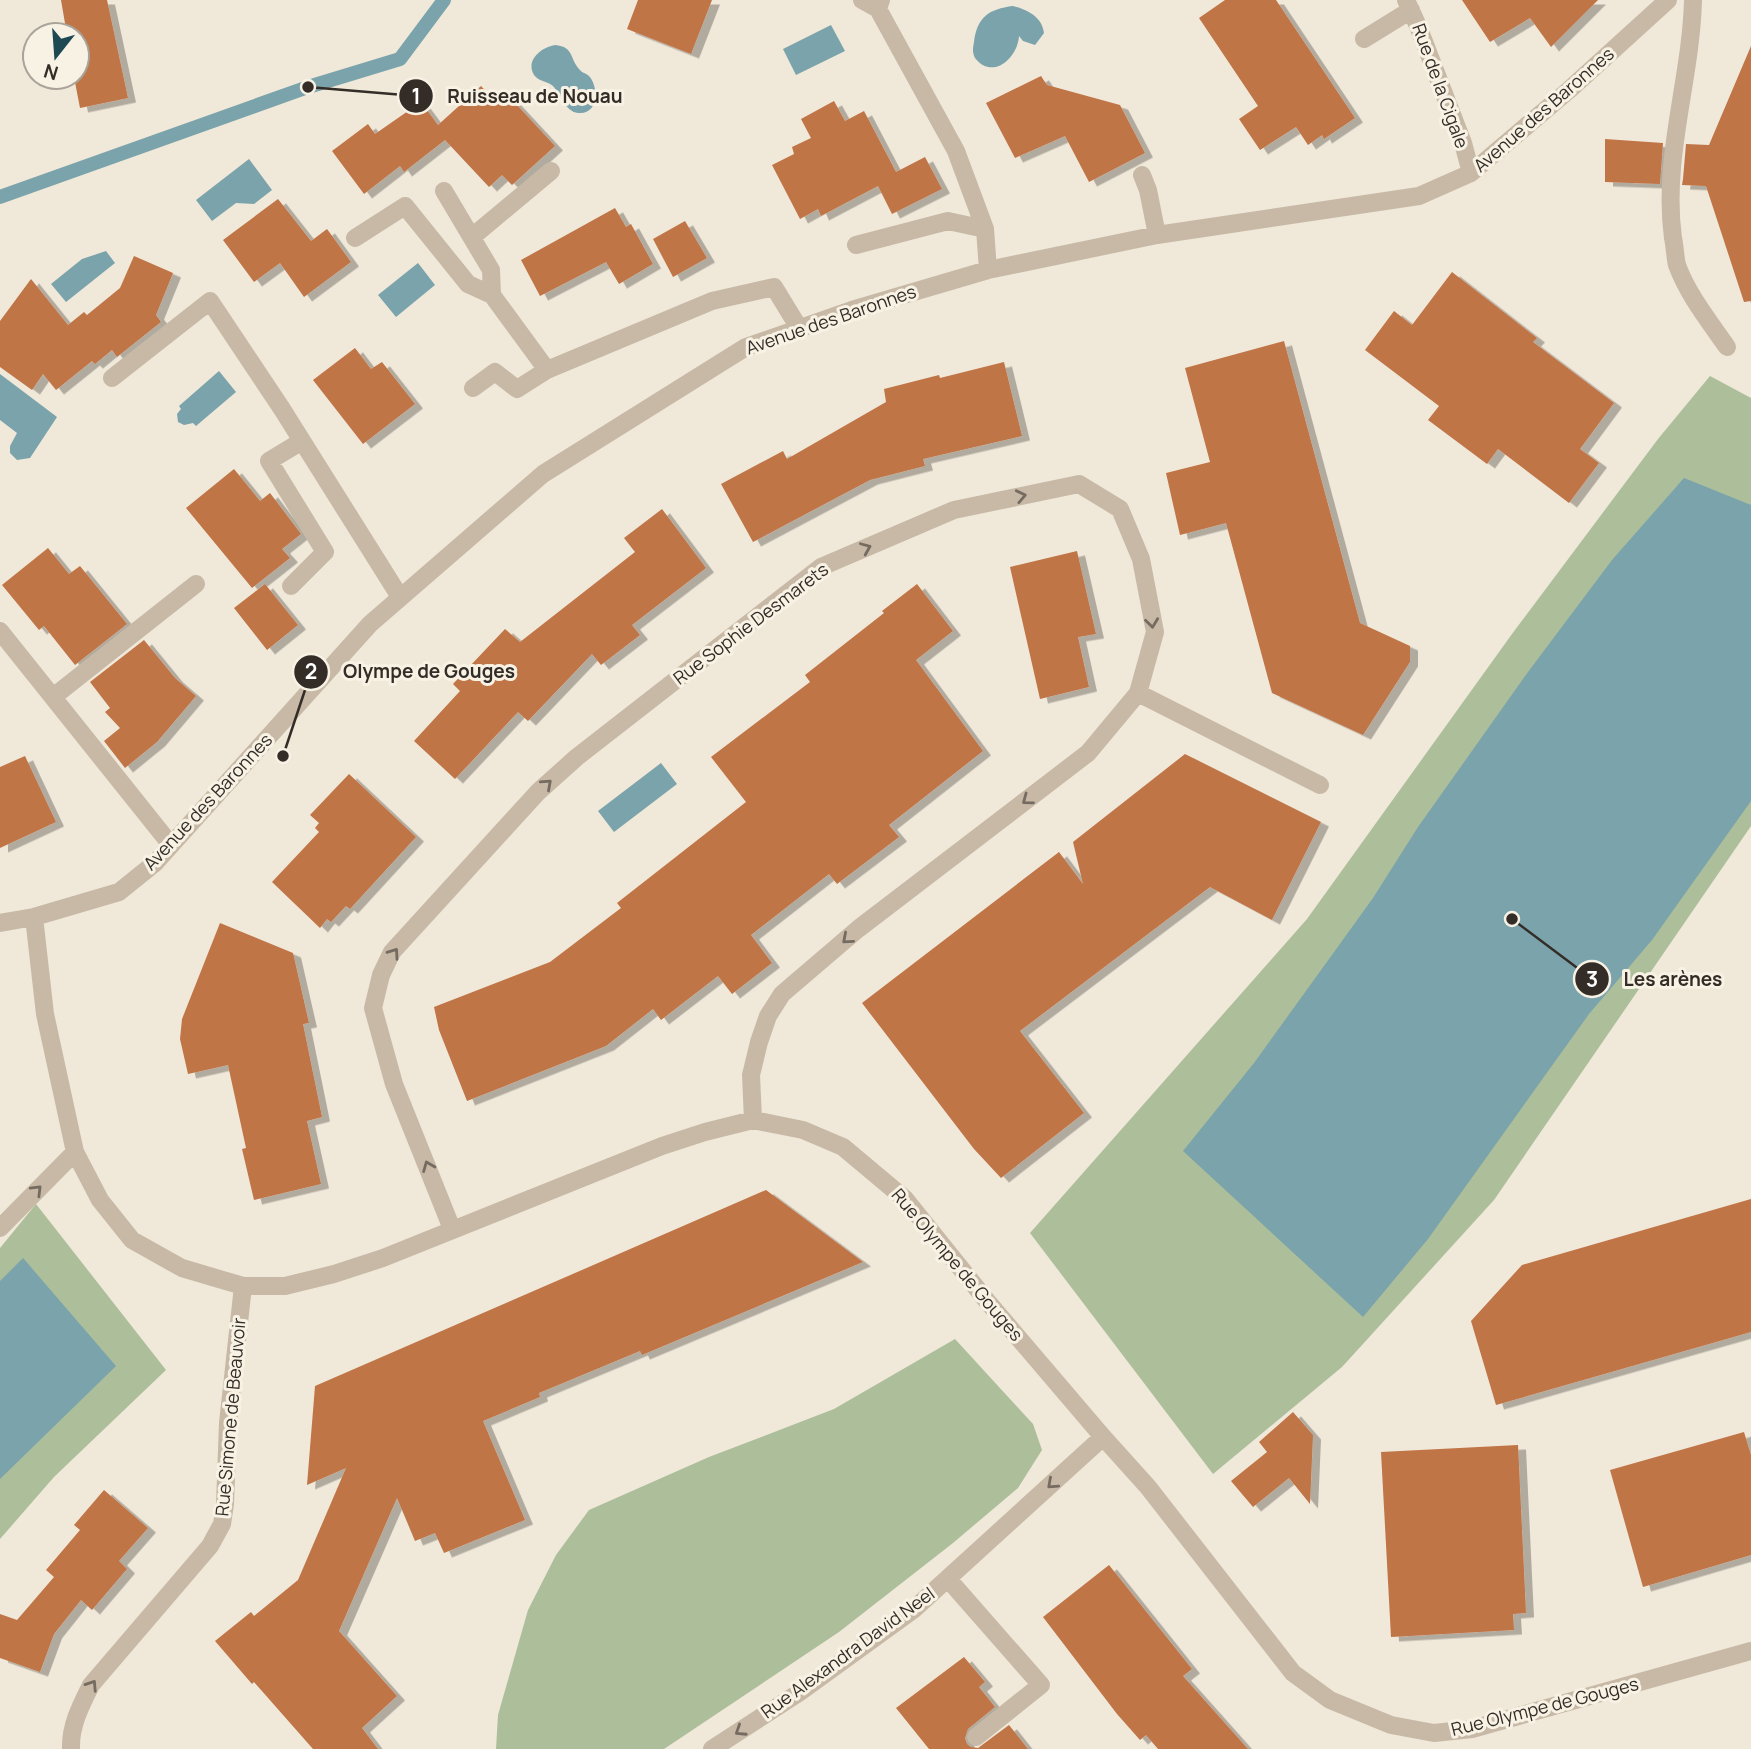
<svg xmlns="http://www.w3.org/2000/svg" width="1751" height="1749" font-family="Manrope,sans-serif">
<defs>
<filter id="shadow"><feDropShadow dx="8" dy="4.5" stdDeviation="0" flood-color="#0004"/></filter>
</defs>
<rect width="100%" height="100%" fill="#f0e8d9"/>
<path fill="#adbe9a" d="M1710,376L1751,398V826L1494,1200L1342,1367L1213,1474L1030,1233L1307,919L1512,634L1658,439Z
M36,1204L166,1370L54,1477L0,1539V1248Z
M955,1339L1033,1424L1042,1450L1018,1488L953,1543L839,1632L664,1749H496L498,1715L528,1610L556,1555L589,1510L709,1457L834,1409Z"/>
<path fill="#7aa3ab" d="M1013,6C1028,10 1042,17 1044,33L1035,45L1023,41L1019,36C1018,57 993,81 975,58C972,52 973,48 974,42C977,17 989,9 1013,6Z
M831,25L845,51L796,75L783,49Z
M555,45C575,47 569,59 580,70C582,73 586,73 589,76C599,87 599,115 578,113C566,112 560,94 553,86C548,81 539,82 534,75C525,60 542,47 555,45Z
M249,159L272,190L254,204L236,203L212,221L196,200Z
M106,251L115,263L66,302L51,284L82,259Z
M418,263L435,285L396,317L378,295Z
M219,371L236,392L196,426L193,423L184,425L178,422L177,414L181,409L179,406Z
M0,374L57,417L30,458L17,460L10,453V446L17,433L0,420Z
M1684,478L1751,505V801L1652,940L1589,1014L1428,1239L1363,1317L1183,1151L1254,1063L1373,898L1418,827L1528,672L1612,560Z
M661,763L677,784L614,832L598,811Z
M23,1258L116,1366L0,1479V1281Z"/>
<g fill="none" stroke-linecap="round" stroke-linejoin="round">
<path stroke="#7aa3ab" stroke-width="14" d="M0,197L308,87L400,59L444,0"/>
</g>
<path fill="#c07447" filter="url(#shadow)" d="M61,0H107L128,98L80,108L74,77H77V35H67Z
M638,0H712L691,54L627,29Z
M1225,0H1276L1355,118L1324,139L1322,135L1308,145L1296,127L1260,150L1239,119L1258,106L1199,18Z
M1462,0H1598L1551,47L1530,18L1490,42Z
M1751,46V301L1744,302L1706,186L1682,185L1683,179L1686,144L1709,145Z
M1041,76L1047,85L1120,105L1145,153L1089,182L1065,136L1015,158L986,103Z
M481,86L495,101L505,92L555,146L512,185L502,175L489,187L445,140L404,172L400,166L364,194L332,151L368,124L375,134L421,102L438,125Z
M834,101L845,121L864,111L896,172L925,157L942,189L892,214L878,186L821,216L818,209L800,219L772,165L794,154L792,147L811,138L801,119Z
M1605,139L1663,143L1660,184L1605,182Z
M278,199L311,241L327,229L351,262L304,297L280,263L254,282L223,240Z
M615,208L626,227L631,224L653,264L619,284L606,262L540,296L521,260Z
M685,221L707,258L673,277L653,239Z
M134,256L173,273L156,315L161,322L117,357L112,350L95,364L92,361L56,390L43,374L32,390L0,367V321L31,279L68,325L84,312L87,315L120,288Z
M1452,272L1537,338L1533,342L1614,403L1580,449L1599,463L1569,503L1498,449L1487,464L1428,420L1439,406L1365,350L1394,311L1412,325Z
M1284,341L1360,623L1410,646V662L1363,735L1272,693L1226,523L1180,535L1166,473L1210,462L1185,368Z
M355,348L371,369L382,362L415,404L363,444L313,380Z
M1004,362L1022,436L923,459L925,466L870,480L753,542L721,484L783,451L787,459L886,402L884,389L939,375L940,378Z
M234,469L260,501L270,493L301,534L282,549L290,558L252,588L186,508Z
M662,509L706,568L632,625L640,635L601,665L592,654L528,721L518,712L455,779L414,741L460,691L453,684L505,629L520,642L635,552L624,538Z
M48,548L69,574L80,566L127,624L75,665L44,626L39,630L2,585Z
M1077,551L1096,634L1078,637L1089,687L1040,699L1010,567Z
M265,584L298,625L267,650L234,608Z
M917,584L953,631L916,660L983,751L889,825L899,837L837,884L829,874L751,935L772,963L732,994L718,976L661,1020L653,1009L606,1046L467,1101L439,1030L434,1007L550,962L621,908L617,903L746,802L711,757L810,682L805,675L884,613L882,611Z
M144,640L175,678L196,696L157,742L125,768L104,741L120,728L105,712L110,708L90,682Z
M1185,754L1321,822L1272,920L1210,887L1020,1031L1084,1113L1001,1178L974,1149L862,1003L1059,852L1083,884L1073,842Z
M25,756L56,822L0,848V767Z
M349,774L416,837L350,909L346,906L331,922L327,919L320,928L272,882L319,832L315,828L319,823L310,815Z
M220,923L293,953L309,1023L303,1024L322,1117L307,1121L321,1184L254,1200L242,1149L246,1148L228,1065L188,1074L180,1039L182,1019Z
M766,1190L863,1262L642,1355L640,1351L539,1393L540,1397L483,1421L525,1520L444,1553L435,1533L415,1541L397,1498L339,1631L397,1696L362,1728L378,1749H313L254,1682L252,1684L215,1641L251,1612L254,1616L298,1580L346,1468L307,1485L315,1386Z
M1751,1199V1332L1496,1405L1471,1321L1522,1265Z
M1293,1412L1313,1435L1310,1504L1289,1478L1253,1507L1231,1481L1267,1452L1259,1442Z
M1744,1432L1751,1455V1555L1643,1587L1610,1470Z
M1518,1445L1526,1613L1513,1614L1514,1630L1391,1637L1381,1452Z
M104,1490L148,1528L119,1561L127,1569L92,1610L81,1600L54,1634L40,1672L0,1658V1614L17,1620L54,1577L46,1570L80,1530L74,1525Z
M1109,1565L1192,1669L1183,1676L1248,1749H1158L1146,1735L1140,1740L1117,1714L1043,1617Z
M964,1657L985,1682L979,1687L995,1707L968,1729L965,1738L967,1744L971,1747L978,1748L1009,1725L1028,1749H929L896,1708Z"/>
<g fill="none" stroke-linecap="round" stroke-linejoin="round">
<path stroke="#c7b9a6" stroke-width="18" d="M862,0L878,9
M881,0L878,9L956,151L985,229L988,270
M1406,0L1418,26L1463,143L1471,173
M1693,0C1691,80 1662,158 1673,238C1675,247 1675,257 1677,265C1688,295 1709,321 1727,347
M1364,39L1411,10
M1142,175L1148,190L1157,235
M444,191L491,270L492,295L547,370L712,301L774,287L799,328
M472,237L551,171
M355,238L405,206L468,284L492,295
M856,245L948,221L985,229
M112,378L210,301L282,409L400,597
M473,388L495,372L517,389L547,370
M291,586L325,552L269,461L302,441
M0,631L171,845
M1138,693L1320,785
M53,697L196,584
M34,917L45,1014L75,1152L100,1200L132,1240L182,1268L243,1286H285L334,1274L383,1258L662,1146L705,1132L753,1120L803,1130L843,1147L905,1199L987,1301L1103,1437L1148,1487L1293,1673L1330,1700L1391,1725L1434,1733L1472,1729L1751,1651
M0,923L34,917L119,892L155,863L370,624L543,474L746,347L852,310L988,270L1157,235L1419,196L1471,173L1569,90L1668,0
M0,1228L75,1152
M452,1229L394,1084L373,1008L381,975L392,952L538,792L577,757L821,567L954,510L1079,484L1120,509L1141,559L1155,632L1138,693L1088,753L858,929L782,994L768,1016L759,1042L751,1075L753,1120
M948,1579L1041,1685L976,1737
M71,1749C70,1726 81,1705 91,1685L210,1546L222,1524L225,1504L228,1423L243,1286
M712,1749L800,1692L913,1610L1103,1437"/>
</g>
<defs><path id="oneway-chevron" d="M-2-3.5L2.5 0L-2 3.5" fill="none" stroke-width="1.6" stroke-linecap="round" stroke-linejoin="round" transform="scale(1.75)"/></defs>
<g stroke="#766b60">
<use href="#oneway-chevron" transform="translate(1021 496) rotate(-12)"/>
<use href="#oneway-chevron" transform="translate(866 548) rotate(-23)"/>
<use href="#oneway-chevron" transform="translate(1152 623) rotate(83)"/>
<use href="#oneway-chevron" transform="translate(547 784) rotate(-42)"/>
<use href="#oneway-chevron" transform="translate(1027 800) rotate(143)"/>
<use href="#oneway-chevron" transform="translate(847 939) rotate(139)"/>
<use href="#oneway-chevron" transform="translate(394 953) rotate(-55)"/>
<use href="#oneway-chevron" transform="translate(428 1166) rotate(-112)"/>
<use href="#oneway-chevron" transform="translate(37 1190) rotate(-45)"/>
<use href="#oneway-chevron" transform="translate(1052 1484) rotate(138)"/>
<use href="#oneway-chevron" transform="translate(92 1685) rotate(-57)"/>
<use href="#oneway-chevron" transform="translate(740 1731) rotate(147)"/>
</g>
<g text-anchor="middle" stroke-width="6" stroke-linejoin="round" paint-order="stroke">
<g font-size="18" fill="#332c27" stroke="#f8f2e5">
<text transform="translate(1440 86) rotate(70)" y="6">Rue de la Cigale</text>
<text transform="translate(1544 110) rotate(-41)" y="6">Avenue des Baronnes</text>
<text transform="translate(831 320) rotate(-19)" y="6">Avenue des Baronnes</text>
<text transform="translate(751 624) rotate(-37)" y="6">Rue Sophie Desmarets</text>
<text transform="translate(208 802) rotate(-47)" y="6">Avenue des Baronnes</text>
<text transform="translate(957 1265) rotate(50)" y="6">Rue Olympe de Gouges</text>
<text transform="translate(231 1417) rotate(-85)" y="6">Rue Simone de Beauvoir</text>
<text transform="translate(848 1653) rotate(-36)" y="6">Rue Alexandra David Neel</text>
<text transform="translate(1545 1707) rotate(-14)" y="6">Rue Olympe de Gouges</text>
</g>
</g>
<path fill="none" stroke="#332c27" stroke-width="2.5" d="M308 87L416 96M283 756L311 672M1512 919L1592 979"/>
<g fill="#332c27" stroke="#f8f2e5" stroke-width="2.5">
<circle cx="308" cy="87" r="7"/>
<circle cx="283" cy="756" r="7"/>
<circle cx="1512" cy="919" r="7"/>
<circle cx="416" cy="96" r="18"/>
<circle cx="311" cy="672" r="18"/>
<circle cx="1592" cy="979" r="18"/>
</g>
<g font-size="21" text-anchor="middle" font-weight="bold" fill="#fff">
<text x="416" y="104">1</text>
<text x="311" y="679">2</text>
<text x="1592" y="987">3</text>
</g>
<g font-size="19" text-anchor="middle" font-weight="bold" fill="#332c27" stroke="#f8f2e5" stroke-width="6" stroke-linejoin="round" paint-order="stroke">
<text x="535" y="103">Ruisseau de Nouau</text>
<text x="429" y="678">Olympe de Gouges</text>
<text x="1673" y="986">Les arènes</text>
</g>
<g transform="translate(56 56) rotate(197)"><circle r="33" fill="#f8f2e5" stroke="#a9a399" stroke-width="2"/>
<path d="M0-5L12 26L0 18L-12 26Z" fill="#1e4953"/>
<text y="-10" font-size="19" font-weight="bold" text-anchor="middle" fill="#332c27">N</text>
</g>
</svg>
